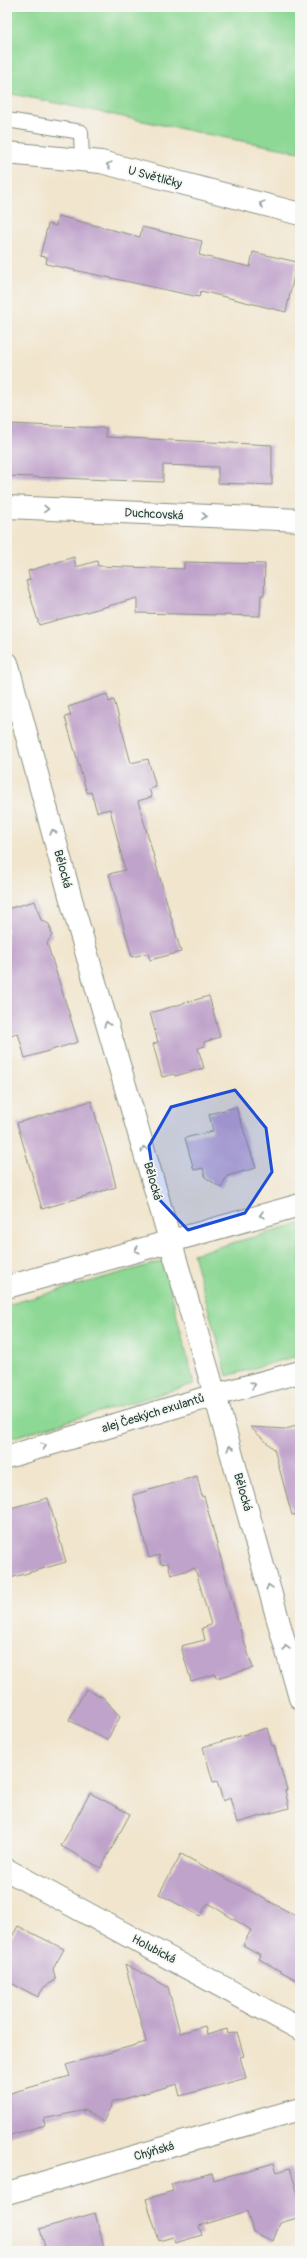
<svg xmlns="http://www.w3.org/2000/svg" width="307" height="2258" font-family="Pangolin,sans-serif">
<rect width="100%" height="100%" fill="#f6f6f2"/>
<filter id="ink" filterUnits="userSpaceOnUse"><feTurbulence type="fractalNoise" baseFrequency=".025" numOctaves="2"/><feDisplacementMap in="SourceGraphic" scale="8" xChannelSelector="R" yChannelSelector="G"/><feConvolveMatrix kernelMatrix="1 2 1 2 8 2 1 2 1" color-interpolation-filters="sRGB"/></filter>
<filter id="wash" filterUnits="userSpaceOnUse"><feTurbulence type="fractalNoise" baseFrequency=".012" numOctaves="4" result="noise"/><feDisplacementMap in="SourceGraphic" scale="16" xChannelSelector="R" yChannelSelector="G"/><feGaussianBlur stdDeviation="0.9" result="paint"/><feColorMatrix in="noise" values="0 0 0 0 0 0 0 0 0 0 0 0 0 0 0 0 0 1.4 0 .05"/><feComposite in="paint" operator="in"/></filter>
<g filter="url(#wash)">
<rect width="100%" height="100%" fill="#f1e5cd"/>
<path fill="#8dd894" stroke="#568a64" d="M7,7H300V152L216,136L7,93Z
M300,1224V1355L227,1376L193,1254Z
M163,1261L194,1384L7,1439V1305Z"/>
<g id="blocks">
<path fill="#c0a3cb" d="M58,216L140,237L142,227L202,241L199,255L250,267L253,252L297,262L286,312L201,291L199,297L46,264L47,257L40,256L48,224L56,226Z
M7,424L106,428V437L272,445V485L218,483V467L163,465V482L7,476Z
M74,557L76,567L97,561L98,566L184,569V562L265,564L264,595H261L260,616L137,613V598L39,625L26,581L30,580L28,571Z
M107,694L109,702L114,700L131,763L148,759L156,787L149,789L152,797L138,801L181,952L150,960L148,953L132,957L109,874L125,870L110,809L97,812L91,792L87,793L65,717L71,715L68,707Z
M35,901L41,920L49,924L52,935L47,943L78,1042L25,1058L18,1033L7,1036V909Z
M209,996L220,1037L204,1042L205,1046L198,1048L204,1068L175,1076L174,1074L162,1077L153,1044L158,1042L150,1013Z
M91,1101L111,1166L116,1187L42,1209L17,1123Z
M236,1107L256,1168L227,1176L221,1188L205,1177L203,1168L194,1170L185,1138L213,1131L209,1114Z
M300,1425V1514L292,1515L274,1449L250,1427L286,1429Z
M197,1476L202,1497L204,1496L239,1626L253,1668L216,1678L215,1674L191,1681L181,1646L205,1640L202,1628L211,1625L195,1568L171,1575L168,1563L161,1564L159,1555L149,1558L133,1495Z
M48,1498L66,1562L7,1579V1509Z
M86,1689L104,1698L120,1717L107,1740L69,1720Z
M267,1728L272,1746L274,1745L287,1790H285L289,1808L237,1823L230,1798L223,1801L217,1781L213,1782L203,1747Z
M90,1793L130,1814L101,1868L61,1846Z
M181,1854L300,1918V1982L259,1959L261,1955L243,1945L251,1930L208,1903L200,1916L159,1894Z
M18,1926L64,1949L53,1969L56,1980L44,1987L38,1997L7,1981V1946Z
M125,1964L168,1987L180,2033L205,2026L207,2035L227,2029L228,2034L237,2032L244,2056L240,2057L246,2078L180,2096L177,2084L113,2102L103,2122L86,2110L43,2119L45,2125L7,2136V2094L70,2076L66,2065L146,2042Z
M274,2163L277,2172L290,2168L300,2201V2217L280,2223L273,2241L253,2232L247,2211L199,2226L202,2235L175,2243L173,2237L159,2241L146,2199L173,2191L171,2184L212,2173L214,2180Z
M95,2213L105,2251H46L40,2229Z"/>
</g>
</g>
<g filter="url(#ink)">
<use href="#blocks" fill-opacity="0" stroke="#889180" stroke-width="1"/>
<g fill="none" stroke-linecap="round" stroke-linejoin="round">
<g stroke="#889180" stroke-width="16">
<path id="service" d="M7,120L81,132L82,161"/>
</g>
<g stroke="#889180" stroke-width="24">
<path id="minor" d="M7,153L101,162L300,214
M7,507L300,520
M7,663L72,903L215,1395L300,1698
M7,1287L300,1205
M7,1457L215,1395L300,1372
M7,1870L300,2029
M7,2193L300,2109"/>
</g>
<use href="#service" stroke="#fff" stroke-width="14"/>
<use href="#minor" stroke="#fff" stroke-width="22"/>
</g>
<defs><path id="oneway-chevron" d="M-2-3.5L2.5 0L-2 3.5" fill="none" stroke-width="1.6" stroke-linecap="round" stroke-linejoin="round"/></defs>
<g stroke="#8f9e9a">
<use href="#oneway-chevron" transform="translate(109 165) rotate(-165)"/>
<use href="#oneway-chevron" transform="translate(262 204) rotate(-165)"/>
<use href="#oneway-chevron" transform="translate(46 509) rotate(3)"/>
<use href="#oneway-chevron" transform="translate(204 516) rotate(3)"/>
<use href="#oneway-chevron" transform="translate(53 832) rotate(-105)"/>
<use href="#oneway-chevron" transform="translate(107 1024) rotate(-106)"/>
<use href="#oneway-chevron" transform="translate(144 1149) rotate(-106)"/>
<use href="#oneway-chevron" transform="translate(262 1215) rotate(165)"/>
<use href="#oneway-chevron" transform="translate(137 1250) rotate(164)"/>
<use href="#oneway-chevron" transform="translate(253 1385) rotate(-15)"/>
<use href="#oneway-chevron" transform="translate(44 1446) rotate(-17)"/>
<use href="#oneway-chevron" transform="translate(230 1448) rotate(-106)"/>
<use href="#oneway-chevron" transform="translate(269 1587) rotate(-106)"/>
<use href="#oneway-chevron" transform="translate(286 1648) rotate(-105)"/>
</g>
</g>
<path fill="#1d4ed8" fill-opacity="0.2" stroke="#1d4ed8" stroke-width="3" stroke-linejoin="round" d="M235,1090L266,1128L272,1172L245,1213L188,1230L156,1196L149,1146L171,1107Z"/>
<g text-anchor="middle" stroke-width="3.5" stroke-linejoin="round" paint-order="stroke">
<g font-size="12" fill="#1f3d34" stroke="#f6f6f2">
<text transform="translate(155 177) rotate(15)" y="4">U Světličky</text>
<text transform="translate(154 514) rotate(3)" y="4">Duchcovská</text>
<text transform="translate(63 869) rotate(75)" y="4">Bělocká</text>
<text transform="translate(153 1181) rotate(74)" y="4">Bělocká</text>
<text transform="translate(153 1413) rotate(-17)" y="4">alej Českých exulantů</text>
<text transform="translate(243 1492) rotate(74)" y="4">Bělocká</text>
<text transform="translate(154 1949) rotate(28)" y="4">Holubická</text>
<text transform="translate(154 2151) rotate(-16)" y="4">Chýňská</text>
</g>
</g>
<rect width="307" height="2258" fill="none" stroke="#f6f6f2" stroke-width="24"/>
</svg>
